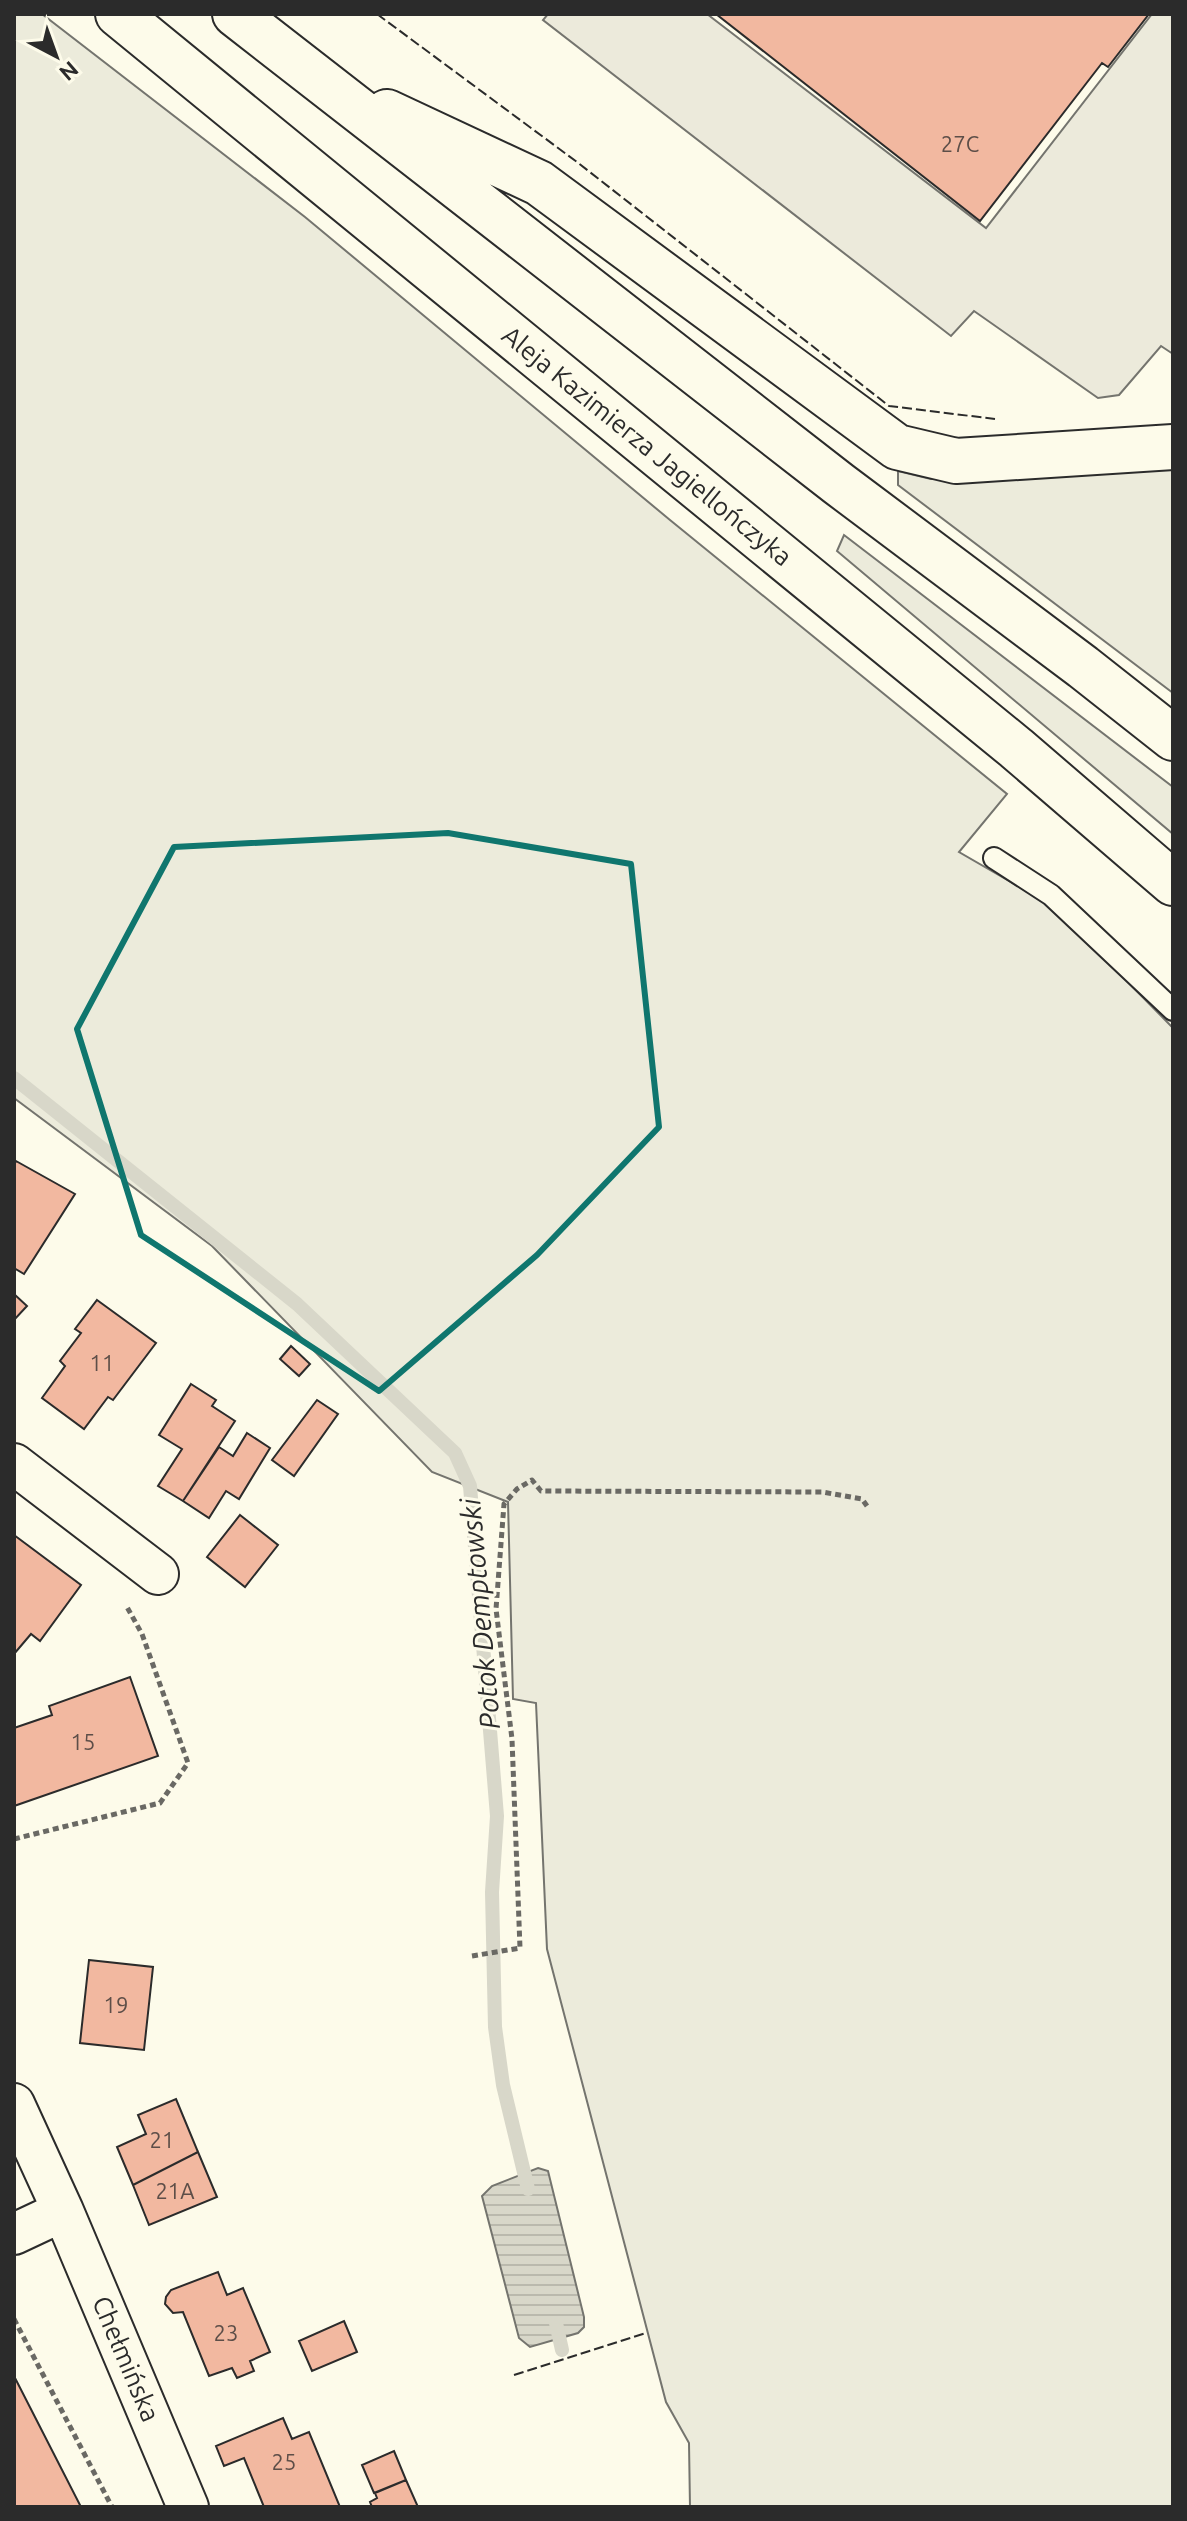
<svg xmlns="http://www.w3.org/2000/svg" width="1187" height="2521" font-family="Ubuntu,sans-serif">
<defs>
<pattern id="water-rules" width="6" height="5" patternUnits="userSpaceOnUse" patternTransform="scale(2)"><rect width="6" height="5" fill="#d8d7c9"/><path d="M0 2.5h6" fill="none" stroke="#bab9ad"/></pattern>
</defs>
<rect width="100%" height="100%" fill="#fdfbea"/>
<path fill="#ecebdb" stroke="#74746e" stroke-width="2" d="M14,14H42L305,217L670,520L1007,794L959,852L1054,907L1173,1028V2507H690L689,2443L666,2402L547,1949L536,1703L513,1699L508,1502L432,1472L212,1246L14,1098Z
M1173,469V693L898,485V471L931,479Z
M844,535L1173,787V834L837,551Z"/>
<path fill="#eceadb" stroke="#74746e" stroke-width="2" d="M548,14H707L986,228L1152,14H1173V354L1161,346L1119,395L1098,398L974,311L951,336L543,20Z"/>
<path fill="url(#water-rules)" stroke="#74746e" stroke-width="2" d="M538,2168L548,2171L584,2317V2327L578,2333L530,2347L519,2338L482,2196L492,2186Z"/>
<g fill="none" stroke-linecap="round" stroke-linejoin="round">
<path stroke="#d8d7c9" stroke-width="14" d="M14,1078L297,1304L455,1453L470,1486L497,1816L492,1892L495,2027L503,2085L528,2189
M556,2323L562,2350"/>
</g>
<path fill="#f2b8a0" stroke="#2b2b2b" stroke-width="2" d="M716,14H1149L1108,67L1102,63L980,221Z
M16,1161L75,1194L24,1274L14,1268V1165Z
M14,1294L27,1306L14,1320Z
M97,1300L156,1343L113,1400L108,1397L84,1429L42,1398L65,1366L60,1361L81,1333L75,1329Z
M291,1346L310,1364L299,1376L280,1359Z
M191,1384L216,1400L212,1406L235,1421L183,1501L158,1486L182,1449L159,1435Z
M317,1400L338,1414L294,1476L272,1460Z
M247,1433L270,1448L239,1499L226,1491L209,1518L183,1501L219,1447L233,1456Z
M240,1515L278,1545L245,1587L207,1557Z
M14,1535L81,1585L40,1641L31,1634L14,1654Z
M130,1677L158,1756L14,1806V1728L52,1715L49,1706Z
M89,1960L153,1967L144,2050L80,2043Z
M176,2099L198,2152L133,2185L117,2147L146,2134L138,2115Z
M198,2152L217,2197L149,2225L133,2185Z
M218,2272L227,2295L243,2288L270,2352L250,2361L254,2371L237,2378L232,2368L209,2376L183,2312L173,2313L165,2304L166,2297L171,2290Z
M344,2321L357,2352L312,2371L299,2341Z
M14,2376L81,2507H14Z
M283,2418L292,2439L309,2432L340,2507H264L244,2458L224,2466L216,2446Z
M394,2451L406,2480L374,2493L362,2465Z
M406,2480L418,2507H372L370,2502L377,2498L375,2493Z"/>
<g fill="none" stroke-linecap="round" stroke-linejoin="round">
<g stroke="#2b2b2b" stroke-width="24">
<path id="lane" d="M994,858L1051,895L1173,1010"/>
</g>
<g stroke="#2b2b2b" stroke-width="44">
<path id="street" d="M14,1464L158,1574
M14,2104L63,2211L188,2507
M14,2234L63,2211"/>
</g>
<g stroke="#2b2b2b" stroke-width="48">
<path id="highway" d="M118,14L1016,748L1173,883
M235,14L839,484L1083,667L1173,738
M387,112L539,183L897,447L956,461L1173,447"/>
</g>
<path stroke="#6a6964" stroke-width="5" stroke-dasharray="6 4" stroke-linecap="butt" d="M14,1839L160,1803L188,1763L142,1634L127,1607
M472,1956L520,1948L512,1739L496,1609L504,1504L517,1489L532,1480L541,1491L822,1492L862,1499L867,1506
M14,2319L112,2507"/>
<use href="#lane" stroke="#fdfbea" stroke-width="20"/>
<use href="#street" stroke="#fdfbea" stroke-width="40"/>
<use href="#highway" stroke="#fdfbea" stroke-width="44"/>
<path stroke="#2b2b2b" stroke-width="2" stroke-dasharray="10 4" stroke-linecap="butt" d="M377,14L577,162L889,406L995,419
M514,2375L646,2333"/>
</g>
<path fill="none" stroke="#0f766e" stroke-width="6" stroke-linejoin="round" d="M448,833L631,864L659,1127L537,1255L379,1391L141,1235L77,1029L174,847Z"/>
<g text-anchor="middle" stroke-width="6" stroke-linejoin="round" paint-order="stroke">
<g font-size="22" fill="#5d4e48">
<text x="960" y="152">27C</text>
<text x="102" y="1371">11</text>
<text x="83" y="1750">15</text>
<text x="116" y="2013">19</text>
<text x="162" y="2148">21</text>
<text x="175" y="2199">21A</text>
<text x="226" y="2341">23</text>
<text x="284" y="2470">25</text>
</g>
<g font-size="26" fill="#2b2b2b" stroke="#fdfbea">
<text transform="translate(647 446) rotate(39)" y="9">Aleja Kazimierza Jagiellończyka</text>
<text transform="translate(126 2359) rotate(67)" y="9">Chełmińska</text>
</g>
<g font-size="28" font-style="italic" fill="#2b2b2b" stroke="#fdfbea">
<text transform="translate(480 1614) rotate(-95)" y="10">Potok Demptowski</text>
</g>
</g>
<rect width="1187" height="2521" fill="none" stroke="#2b2b2b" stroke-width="32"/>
<g transform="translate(56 56) rotate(139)" stroke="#fdfbea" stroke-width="6" paint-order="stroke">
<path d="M0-6L14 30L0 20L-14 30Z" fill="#2b2b2b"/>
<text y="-12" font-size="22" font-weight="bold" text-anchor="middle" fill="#2b2b2b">N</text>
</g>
</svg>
